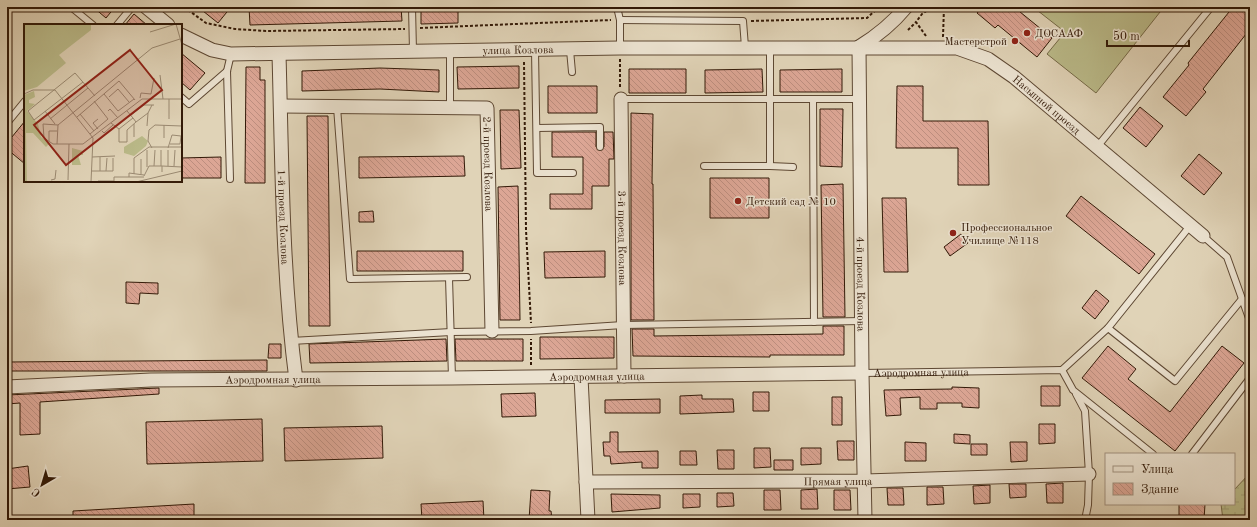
<svg xmlns="http://www.w3.org/2000/svg" width="1257" height="527" font-family="'Old Standard TT',serif">
<defs>
<pattern id="wetland-marsh" width="20" height="14" patternUnits="userSpaceOnUse"><rect width="20" height="14" fill="#baba89"/><path d="M1 5h8M5 5V1M11 12h8M15 12V8" fill="none" stroke="#a09f75"/></pattern>
<pattern id="building-back-hatch" width="6" height="6" patternUnits="userSpaceOnUse"><rect width="6" height="6" fill="#dca695"/><path d="M-1 5l2 2M0 0l6 6M5-1l2 2" fill="none" stroke="#bd8e7f"/></pattern>
</defs>
<rect width="100%" height="100%" fill="#e0d3b7"/>
<filter id="stains"><feTurbulence type="fractalNoise" baseFrequency=".005" numOctaves="4"/><feColorMatrix values="0 0 0 0 .2 0 0 0 0 .09 0 0 0 0 .02 0 0 0 .5 -.17"/></filter>
<radialGradient id="worn" r=".72"><stop offset=".6" stop-color="#630" stop-opacity="0"/><stop offset="1" stop-color="#630" stop-opacity=".3"/></radialGradient>
<path fill="url(#wetland-marsh)" stroke="#766a48" d="M1250,473V520H1223L1221,504H1234V490Z"/>
<path fill="#baba89" stroke="#766a48" d="M1033,7H1164L1096,93L1047,54L1065,32Z"/>
<path fill="url(#building-back-hatch)" stroke="#321907" d="M93,7H115L106,18Z
M198,7H231L218,23Z
M249,7H401L402,21L250,25Z
M421,7H458V23L421,24Z
M982,7H1014L1052,38L1037,57L998,25L995,28L977,13Z
M1233,7H1250V29L1203,89L1206,92L1186,116L1163,97L1189,65L1188,63Z
M134,14L147,25H125Z
M181,53L205,73L190,90L181,82Z
M519,66V88L458,89L457,67Z
M246,67H260V80H265V183H245Z
M380,68L439,70V92L380,89L302,91V71Z
M629,69H686V93H629Z
M762,69L763,92L705,93V70Z
M842,69V92H780V70Z
M548,86H597V113H548Z
M897,86H923V121H988L989,185H958V148H896Z
M1140,107L1163,126L1146,147L1123,128Z
M820,109H843L842,167L820,166Z
M500,110H519L521,168L501,169Z
M631,113L653,114L652,184H653L654,320H631Z
M307,116H328L330,326H309Z
M25,121V164L7,149V143Z
M552,132H596V147L600,151L604,147V132H613L614,159H609V186H592V209H550V194H583V157H552Z
M1199,154L1222,173L1204,195L1181,176Z
M464,156L465,176L359,178V157Z
M221,157V178H181V158Z
M710,178H769V218H710Z
M843,184L845,317H823L821,185Z
M518,186L520,320H500L498,187Z
M1081,196L1155,254L1139,274L1066,216Z
M882,198H906L908,272H884Z
M373,211L374,222H359V212Z
M961,234L968,243L950,256L944,247Z
M357,251H463V271H357Z
M605,251V277L545,278L544,252Z
M126,282L158,283V294L140,293L139,304L126,303Z
M1096,290L1109,301L1095,319L1082,308Z
M823,326H844V355H770V357L633,356L632,329H654V336L823,334Z
M540,337H614V358L540,359Z
M446,339L447,361L310,363L309,344Z
M455,339H523V361H456Z
M269,344H281V358H268Z
M1108,346L1136,369L1128,379L1170,412L1222,346L1244,363L1175,451L1082,378Z
M267,360V371H7V362Z
M1041,386H1060V406H1041Z
M952,387L979,388V408L962,407V403H937V409H920V397L900,398L901,415L886,416L884,390L952,389Z
M159,388V394L40,402V434L20,435V403L7,404V395Z
M753,392H769V411H753Z
M535,393L536,416L502,417L501,394Z
M702,395V399H733L734,412L680,414V396Z
M832,397H842V425H832Z
M660,399V413H605V400Z
M262,419L263,461L147,464L146,422Z
M1039,424H1055V443L1039,444Z
M382,426L383,458L285,461L284,428Z
M610,432H618V452L658,451V468H642V462L611,464L610,456H604L603,442H610Z
M954,434L970,435V444L954,443Z
M837,441H854V460H838Z
M905,442L926,443V461H905Z
M1010,442H1027V461L1011,462Z
M971,444H987V455H971Z
M754,448H770L771,467L754,468Z
M801,448H821V464L801,465Z
M717,450H734V469H718Z
M680,451H696L697,465H680Z
M774,460H793V470H774Z
M28,466L30,487L7,489V469Z
M1063,483V503H1047L1046,484Z
M1009,484H1026V497L1010,498Z
M990,485V503L974,504L973,486Z
M927,487H943L944,504L927,505Z
M887,488H903L904,505H888Z
M817,489L818,509H801V490Z
M531,490L550,491L549,511H551L552,520H529Z
M764,490H780L781,510H764Z
M834,490H850L851,510H834Z
M717,493H733L734,506L717,507Z
M611,494L660,495V508L612,512Z
M683,494H700V507L683,508Z
M483,501L484,520H422L421,504Z
M194,504V520H73V511Z
M1179,504H1205L1204,520H1179Z"/>
<g fill="none" stroke-linecap="round" stroke-linejoin="round">
<g stroke="#5e4833" stroke-width="8">
<g id="service">
<path d="M71,7L93,25"/>
<path d="M412,7L413,51"/>
<path d="M617,7L620,20V48"/>
<path d="M620,20L743,21L745,47"/>
<path d="M117,25L132,7"/>
<path d="M535,50L537,173H573"/>
<path d="M570,50L572,72"/>
<path d="M181,97L189,104L227,71"/>
<path d="M621,99H859"/>
<path d="M813,99L814,322"/>
<path d="M337,107L350,279L467,277"/>
<path d="M450,108V51"/>
<path d="M7,123L25,101"/>
<path d="M537,128L600,127V147"/>
<path d="M1097,147L1211,7"/>
<path d="M704,166H770V47"/>
<path d="M770,166L793,167"/>
<path d="M230,179L227,71L231,54"/>
<path d="M1203,236L1227,257L1250,321"/>
<path d="M449,278L452,378"/>
<path d="M1108,328L1175,381L1242,299"/>
<path d="M291,341L451,332L531,331L623,325L861,321"/>
<path d="M1062,370L1108,328L1190,226"/>
<path id="s1" d="M862,373L1062,370L1073,390L1153,454"/>
<path d="M1076,394L1085,411L1089,474L1088,505L1085,520"/>
<path d="M1192,454L1250,378"/>
</g>
</g>
<g stroke="#5e4833" stroke-width="15">
<g id="minor">
<path d="M146,7L168,25"/>
<path id="s2" d="M181,35L212,50L231,54L620,48H957L988,59L1014,77L1203,236"/>
<path id="s3" d="M859,47L862,373L865,520"/>
<path d="M859,47C877,36 892,24 906,7"/>
<path id="s4" d="M279,54C282,163 282,272 296,380"/>
<path id="s5" d="M621,99L624,376"/>
<path id="s6" d="M281,106L487,108L492,331"/>
<path d="M581,377L588,520"/>
<path id="s7" d="M7,387L151,380L452,378L862,373"/>
<path id="s8" d="M586,482L865,481L1089,474"/>
</g>
</g>
<path stroke="#321907" stroke-width="2" stroke-dasharray="3 2" stroke-linecap="butt" d="M184,7L206,23L235,29L266,31L405,29
M751,21L867,18L879,7
M420,28L611,20
M908,30L916,22
M926,36L916,22L922,14L932,7
M943,37L944,7
M620,59V87
M524,62L526,230L531,323
M531,365V339"/>
<use href="#service" stroke="#ebe2d0" stroke-width="6"/>
<use href="#minor" stroke="#ebe2d0" stroke-width="13"/>
</g>
<g fill="#8f2418" stroke="#ebe2d0" stroke-width="1.5">
<circle cx="1027" cy="33" r="4"/>
<circle cx="1015" cy="41" r="4"/>
<circle cx="738" cy="201" r="4"/>
<circle cx="953" cy="233" r="4"/>
</g>
<g text-anchor="middle" stroke-width="3" stroke-linejoin="round" paint-order="stroke">
<g font-size="11" fill="#321907" stroke="#ebe2d0" text-anchor="start">
<text x="1035" y="37">ДОСААФ</text>
<text x="1007" y="45" text-anchor="end">Мастерстрой</text>
<text x="746" y="205">Детский сад № 10</text>
<text x="961" y="231">Профессиональное<tspan x="961" dy="13">Училище №118</tspan></text>
</g>
<g font-size="11" fill="#321907" stroke="#ebe2d0">
<text dy="4" stroke="none"><textPath href="#s2" startOffset="341">улица Козлова</textPath></text>
<text dy="4" stroke="none"><textPath href="#s2" startOffset="887">Насыпной проезд</textPath></text>
<text dy="4" stroke="none"><textPath href="#s6" startOffset="262">2-й проезд Козлова</textPath></text>
<text dy="4" stroke="none"><textPath href="#s4" startOffset="163">1-й проезд Козлова</textPath></text>
<text dy="4" stroke="none"><textPath href="#s5" startOffset="139">3-й проезд Козлова</textPath></text>
<text dy="4" stroke="none"><textPath href="#s3" startOffset="237">4-й проезд Козлова</textPath></text>
<text dy="4" stroke="none"><textPath href="#s1" startOffset="59">Аэродромная улица</textPath></text>
<text dy="4" stroke="none"><textPath href="#s7" startOffset="590">Аэродромная улица</textPath></text>
<text dy="4" stroke="none"><textPath href="#s7" startOffset="266">Аэродромная улица</textPath></text>
<text dy="4" stroke="none"><textPath href="#s8" startOffset="252">Прямая улица</textPath></text>
</g>
</g>
<g transform="translate(24 24)">
<rect width="158" height="158" fill="#e0d3b7"/>
<path d="M0,0H67V6L35,31L42,39L13,63L0,67Z" fill="#baba89"/>
<path d="M10,67L11,73L5,76V79L11,80L3,87L14,100L17,113L26,119L22,123L9,109H2L3,158H0V71Z" fill="#baba89"/>
<path d="M118,112L124,117L122,122L110,132L100,129V123ZM48,124L59,127V131H54L57,141H48Z" fill="#baba89"/>
<path fill="none" stroke="#9a8971" stroke-width="1" d="M152,0L158,21M126,8L152,0M156,15L128,24L34,101L19,100L20,114L29,120H59L118,75H158M136,51L139,75M95,57L111,76M59,58L10,96L4,87L51,49L71,72M0,70L9,66H31L69,114M80,70L94,87L110,75M85,73L94,65L105,78M116,74L117,69L127,70L130,54M21,87L31,100M84,87L86,85L94,94M56,90L70,107M107,91L120,81H130M53,93L95,57M26,95L64,64M145,95V75M112,98L124,89L128,81M87,99L95,105L109,94L103,87M123,102L124,89M74,105L69,99L74,95M95,105V118H103V106L112,98L109,94M78,107L80,109L89,101M66,110L84,95L70,77M110,113V100M140,114V101M25,117V107H33M33,120L34,101M128,124L124,117L125,106L131,101L158,102M144,124L148,111L157,112L156,120H146M68,133L91,132M117,135V150M130,142L131,126M137,142V126M144,142V126M150,142L151,126M123,143V126M67,147H89V134M76,147V133M82,147L83,134M138,148V142L158,143M110,150V134L125,123H158M120,152L125,142H138M105,153H120M27,156L31,155L32,146M44,156L45,120M74,157H90V153H105V149L120,151M67,158L69,114M112,158L158,147"/>
<path fill="#8f2418" fill-opacity="0.15" stroke="#8f2418" stroke-width="2" d="M106,26L138,66L42,141L10,101Z"/>
<rect width="158" height="158" fill="none" stroke="#321907" stroke-width="2"/>
</g>
<rect width="1257" height="527" fill="none" stroke="#e0d3b7" stroke-width="24"/>
<rect x="8" y="8" width="1241" height="511" fill="none" stroke="#321907" stroke-width="2"/>
<rect x="12" y="12" width="1233" height="503" fill="none" stroke="#321907"/>
<rect x="1105" y="453" width="130" height="52" fill="#ebe2d0" stroke="#a19280"/>
<rect x="1113" y="466" width="20" height="6" fill="#ebe2d0" stroke="#a19280"/>
<text x="1141" y="473" font-size="12" fill="#321907">Улица</text>
<rect x="1113" y="483" width="20" height="12" fill="url(#building-back-hatch)" stroke="#a19280"/>
<text x="1141" y="493" font-size="12" fill="#321907">Здание</text>
<g transform="translate(42 485) rotate(218)" stroke="#ebe2d0" stroke-width="3" paint-order="stroke">
<path d="M0-3L7 15L0 10L-7 15Z" fill="#321907"/>
<text y="-6" font-size="11" font-weight="bold" text-anchor="middle" fill="#321907">С</text>
</g>
<path d="M1107 40v6h82v-6" fill="none" stroke="#321907" stroke-width="2"/>
<text x="1113" y="40" font-size="12" fill="#321907" stroke="#ebe2d0" stroke-width="3" paint-order="stroke">50 m</text>
<rect width="100%" height="100%" filter="url(#stains)"/>
<rect width="100%" height="100%" fill="url(#worn)"/>
</svg>
